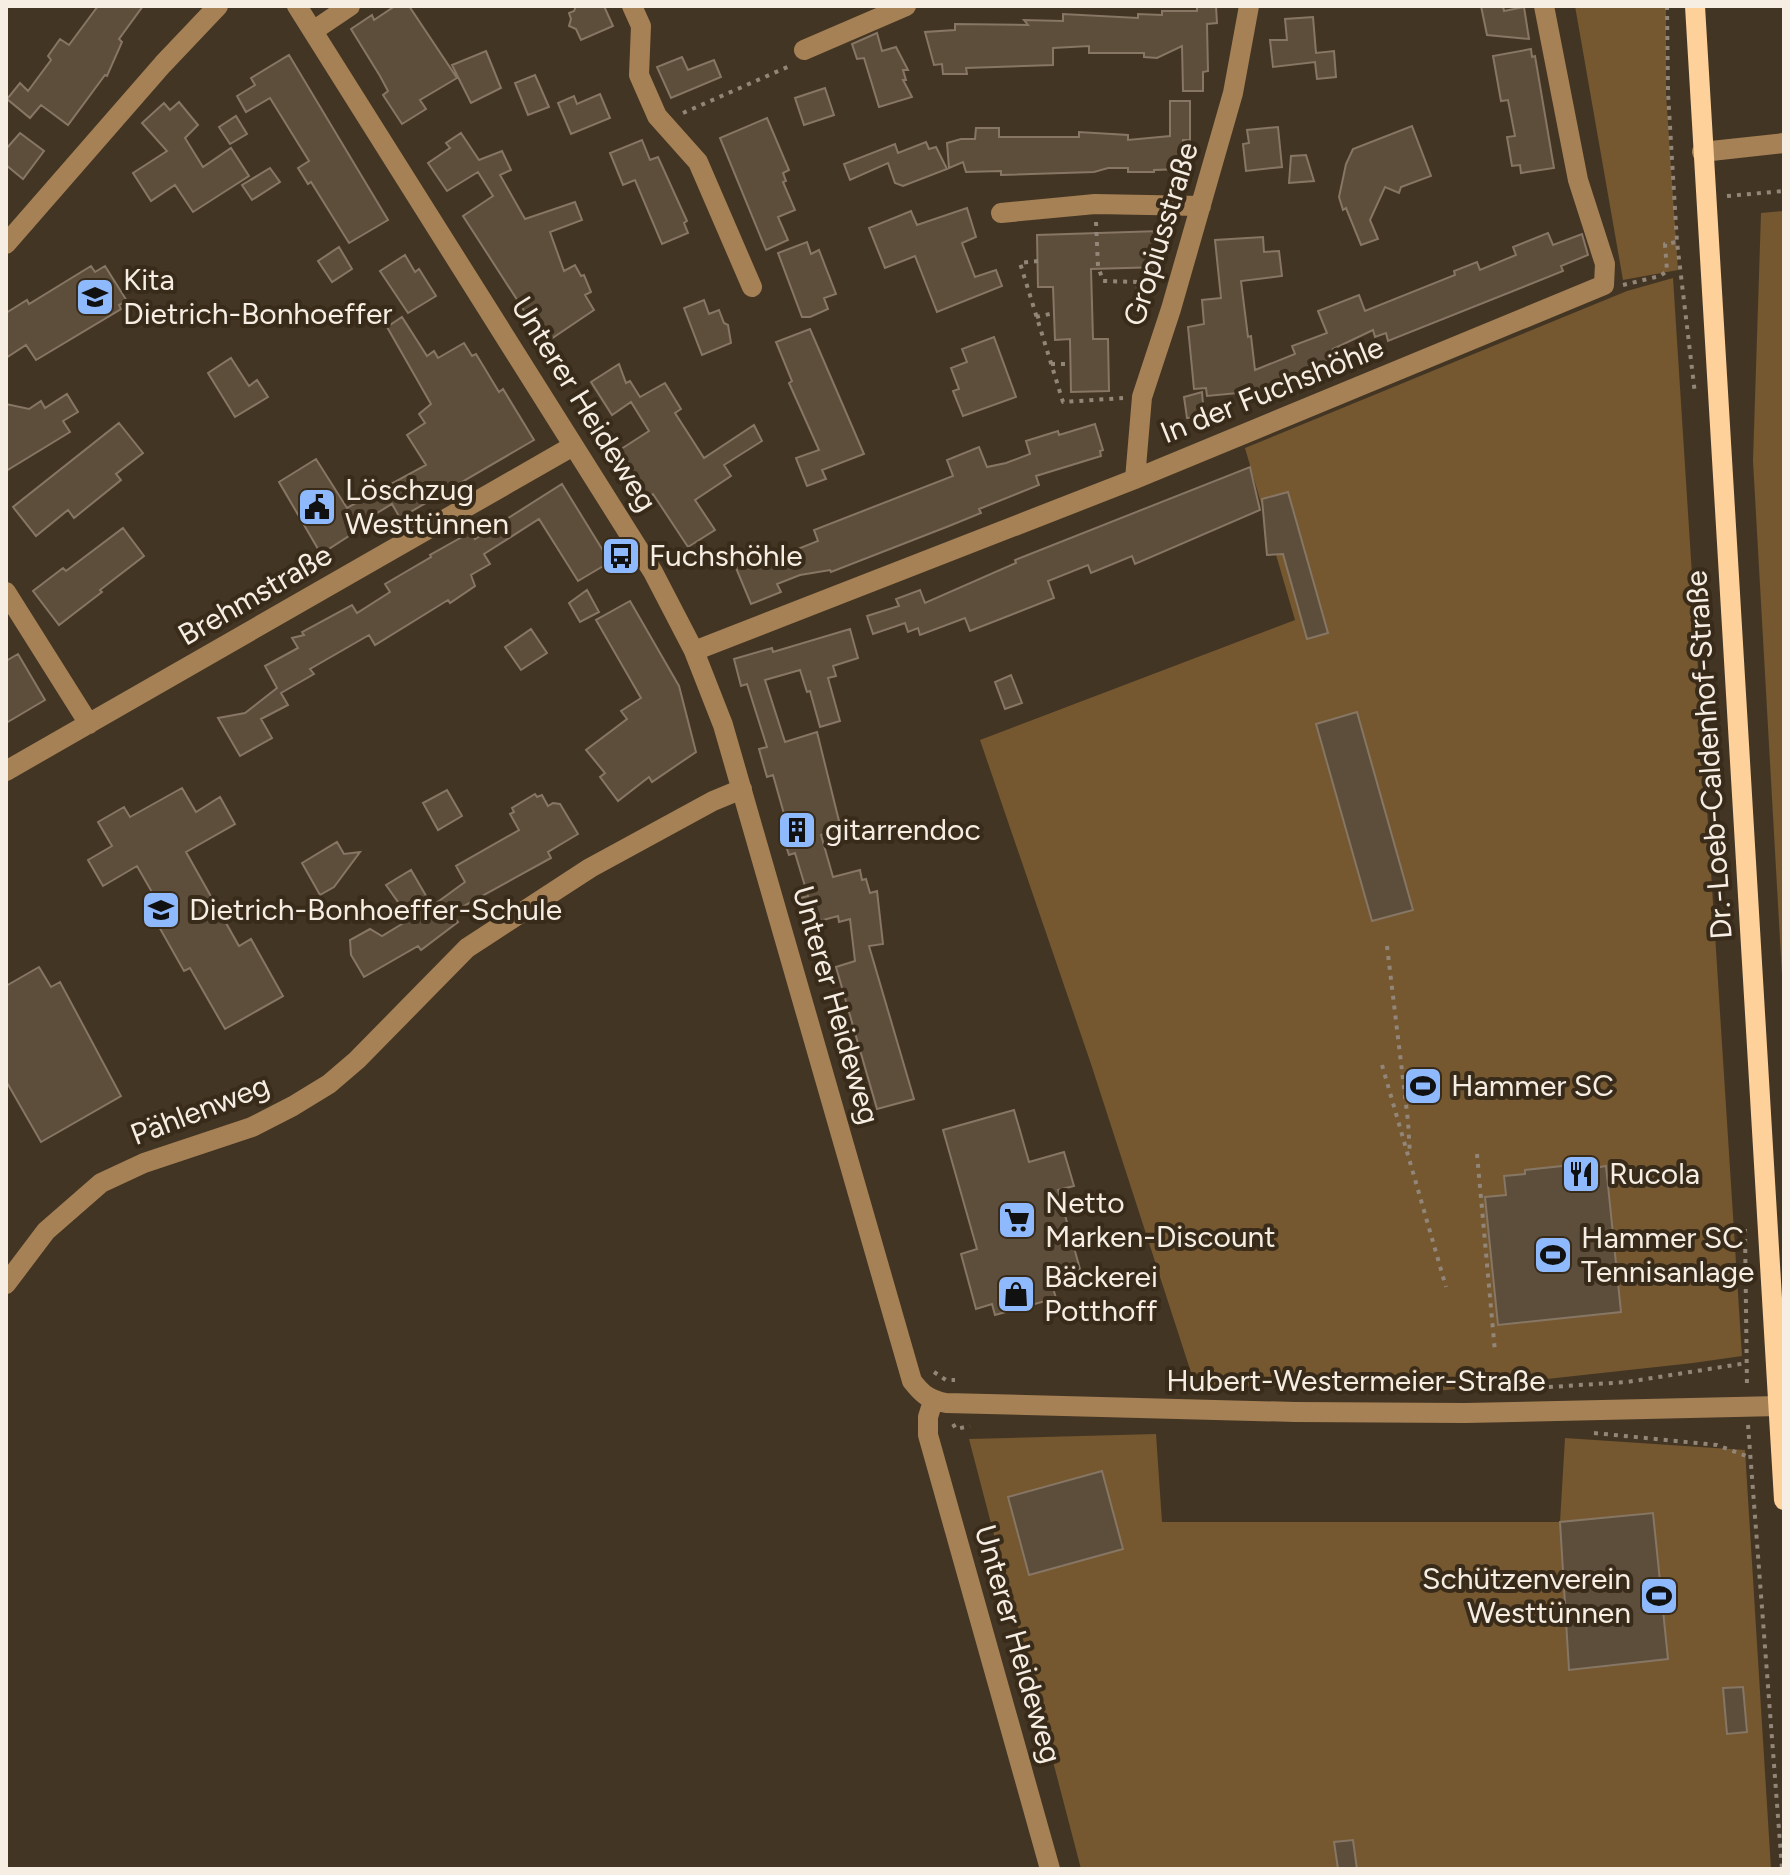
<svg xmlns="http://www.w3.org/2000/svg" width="1790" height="1875" font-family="Figtree,sans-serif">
<rect width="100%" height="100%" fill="#433524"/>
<path fill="#755730" d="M1575,6H1666V94L1678,270L1623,280Z
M1784,211V1011L1753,461L1761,213Z
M1673,278L1742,1356L1693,1363L1437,1391L1230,1386L1197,1391L1091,1064L980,740L1295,620L1245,448L1627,291Z
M1156,1434L1162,1522H1560L1565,1438L1745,1450L1771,1869H1081L969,1439Z"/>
<path fill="#5d4e3c" stroke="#867663" stroke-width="2" d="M98,6H143L119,39L122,42L107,76L105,75L68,125L41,105L30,118L7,99L20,83L28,91L51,60L48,56L60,39L69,45Z
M395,6H409L457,78L420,100L426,109L402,124L383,95L388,91L380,76L351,29L372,15L374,20Z
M576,6H604L613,26L581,40L576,29L569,26L571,19L569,13L574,11Z
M1197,6H1216L1217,23L1207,24L1208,71L1203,72V91H1183L1182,46L1157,58L1144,57V53H1089V46L1053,48V65L966,68L967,74H943L942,64L934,65L925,32L955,30V24L1028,25L1024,20L1063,21V14L1138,18V14L1162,15V11H1197Z
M1481,6H1503L1504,11L1524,7L1529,39L1487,35Z
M1313,17L1316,53L1334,51L1336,77L1317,79L1315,62L1273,67L1270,40H1287L1285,19Z
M877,33L882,51L896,47L908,70H903L906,80H903L912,97L879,107L864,58L857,59L852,44Z
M1531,49L1532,57L1535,56L1554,168L1521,173L1520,165L1512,166L1507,137L1515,136L1508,100L1501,101L1493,56Z
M486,51L501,88L471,103L452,65Z
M289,55L388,220L349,243L311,182L308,184L298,168L309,161L270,98L246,112L237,96L255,85L251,78Z
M682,57L688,70L714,60L721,77L671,98L657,67Z
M535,75L549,107L528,115L515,83Z
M825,88L834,115L804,125L795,98Z
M600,94L610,118L571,134L558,103L574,96L577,104Z
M1170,101H1190V140H1183V169L1154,170V172H1128V168H1108L1094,172L1001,175V171L966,172L963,162L949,168L947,143L961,139H975L976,128H999V137H1079V132L1128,135V140L1170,136Z
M179,102L198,125L185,138L203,167L231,148L249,176L193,212L175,185L151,201L133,173L167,151L142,123L164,103L170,110Z
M236,116L247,134L230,144L219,127Z
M767,118L789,170L783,173L786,181L783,182L795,210L778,217L788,240L766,250L720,138Z
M1412,126L1431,176L1401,187L1399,193L1385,187L1370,220L1378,239L1361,245L1346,208L1343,210L1339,197L1346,164L1353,149Z
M1278,127L1282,167L1246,171L1243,144L1249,143L1247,130Z
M20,133L44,151L23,179L6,165V149Z
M461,133L479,160L502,151L511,170L500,175L525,219L575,202L582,220L550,232L564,271L575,265L581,276L584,275L591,292L585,295L594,310L545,343L463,216L493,196L478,172L447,191L428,163L450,148L446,143Z
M642,140L650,160L658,157L687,221L684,223L688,233L662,244L635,180L623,185L610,153Z
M926,142L929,149L936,147L947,169L903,186L895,183L888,163L850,180L844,164L895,144L898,153Z
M1306,155L1314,181L1289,183L1291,156Z
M270,168L280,182L252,200L242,185Z
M967,208L976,237L962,243L975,277L996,270L1002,286L937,312L915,256L885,268L869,228L911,211L917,225Z
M1160,231L1161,267L1091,269L1093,339H1108L1109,391L1071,392L1070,339L1055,340L1053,287H1038L1037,235Z
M1548,233L1553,245L1582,234L1588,255L1561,266L1563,271L1388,341L1386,333L1375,337L1373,330L1333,349L1338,361L1259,391L1207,396L1206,388L1194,389L1188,327L1204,324L1202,300L1221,298L1215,240L1263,237L1264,252L1279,251L1282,276L1241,281L1248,337L1251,336L1255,370L1295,354L1292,346L1327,333L1318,311L1359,295L1365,311L1455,275L1454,271L1477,262L1480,270L1516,255L1513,247Z
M807,242L811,254L819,250L836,294L824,298L828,309L810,317H802L778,253Z
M339,247L352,269L332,282L318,261Z
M405,255L415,272L419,269L436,296L408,313L380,271Z
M91,266L95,272L105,266L127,301L119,305L121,309L36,360L26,345L6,358V313L27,300L29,304Z
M704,300L709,314L719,310L724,323L728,325L731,343L702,355L684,308Z
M402,317L427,356L434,351L438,358L464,343L472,356L476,354L499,392L503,389L534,440L400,518L392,504L352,528L355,532L321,554L279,482L316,459L347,508L426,465L407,435L425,423L419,414L431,404L387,327Z
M810,329L864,454L822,470L826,479L807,486L796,458L819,450L789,383L792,381L776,342Z
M994,337L1016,397L963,416L953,391L959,389L951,368L967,362L962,349Z
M231,358L249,386L257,380L268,397L235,417L208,373Z
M619,364L626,383L630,381L640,397L665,383L681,409L675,413L704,458L754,425L762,441L724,465L731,476L695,500L715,530L688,547L653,494L645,499L615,453L649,431L631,402L612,415L591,382Z
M1202,392L1204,417L1187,418L1184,397Z
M67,394L78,412L63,421L70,432L6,471V404L29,409L41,401L45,408Z
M119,423L143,453L116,474L121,480L74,518L68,510L36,536L13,507Z
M1095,424L1103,450L1100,451L1101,456L1036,476L1039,485L979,509L981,513L949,526L831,572L830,570L800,575L777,584L781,592L751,604L736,568L766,556L768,561L818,541L814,530L953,476L947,460L979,447L987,467L1006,463L1030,454L1026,441L1058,431L1059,435Z
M1250,467L1260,510L1135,564L1132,556L1091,573L1088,565L1048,581L1054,598L970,631L965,618L920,635L918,628L908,632L905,623L873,634L867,616L899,606L896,599L920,590L925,603L1016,563L1015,560Z
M562,484L610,562L578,581L539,519L484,554L490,564L471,575L475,586L450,603L448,600L375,645L369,635L310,669L314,674L281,693L288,705L261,719L272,738L240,756L218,718L245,713L277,688L265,666L298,648L292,638L304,635L302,632L352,605L357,613L390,592L385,584L431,557L430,555L471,532L475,539Z
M1288,492L1328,633L1307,639L1283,554L1267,555L1262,499Z
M123,528L144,556L100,590L102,592L59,625L33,591L63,568L66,571Z
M587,590L599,612L580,622L569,603Z
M630,601L679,686L696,752L652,782L649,777L618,801L600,777L605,773L586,750L627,719L621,711L641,698L596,620Z
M531,629L547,653L521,670L505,647Z
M850,629L858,658L833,666L836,676L828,678L840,721L820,727L810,691L807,692L800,670L765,680L785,742L817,732L841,829L821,835L833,877L860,870L862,880L866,879L870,893L877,891L883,944L869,946L914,1099L877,1109L836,967L855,961L850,919L839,922L838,916L808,924L800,898L808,896L795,853L789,855L786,846L779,822L786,821L773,775L767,777L759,749L767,747L747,684L741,686L734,659L772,648L773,652Z
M18,654L45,700L6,723V661Z
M1011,675L1022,703L1005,709L995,682Z
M1357,712L1413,910L1372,921L1316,724Z
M182,788L196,812L220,797L235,824L186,852L239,946L251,939L283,996L225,1029L190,968L184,971L158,925L168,920L137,866L103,886L88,860L112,846L98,822L124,807L130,817Z
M447,790L462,816L438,830L423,803Z
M535,794L537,797L542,795L548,806L553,803L560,804L578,834L548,852L551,858L451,913L458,922L421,950L418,946L364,977L351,955L350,940L370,929L382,936L410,919L386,885L411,870L432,906L465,882L456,866L519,830L510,814L514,812L512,808Z
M337,842L344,854L360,852L334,887L320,895L302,863Z
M39,967L51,987L60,982L121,1096L41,1142L6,1081V986Z
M1014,1110L1029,1162L1064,1152L1074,1186L1058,1190L1080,1269L1050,1278L1056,1298L995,1315L992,1304L976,1309L961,1254L977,1249L943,1130Z
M1593,1158L1594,1168L1606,1166L1621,1312L1498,1325L1485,1197L1506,1195L1504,1176L1525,1174V1170L1571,1165V1161Z
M1102,1471L1123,1549L1029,1575L1008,1497Z
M1653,1513L1668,1659L1569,1670L1560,1522Z
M1743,1687L1747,1732L1727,1734L1723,1688Z
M1353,1840L1357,1869H1338L1334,1842Z"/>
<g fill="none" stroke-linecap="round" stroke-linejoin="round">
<path stroke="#928678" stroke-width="4" stroke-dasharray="4 6" stroke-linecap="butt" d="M1667,6L1668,93L1677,242L1695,394
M683,113L792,65
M1727,196L1784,191
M1096,222L1098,266L1103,281L1138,282L1137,307
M1038,261L1020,263L1063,402L1123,398
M1623,285L1660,276L1667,271L1665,244L1677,242
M1036,317L1054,313
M1051,364H1070
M1387,946L1408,1121L1410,1154
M1382,1065L1446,1287
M1477,1154L1495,1352
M1745,1229L1747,1388
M934,1372L946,1380H955
M1519,1389L1627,1382L1747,1363
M953,1424L956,1429L970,1426
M1748,1425L1782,1869
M1594,1433L1717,1445L1749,1457"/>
<path stroke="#a68155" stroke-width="20" d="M297,6L653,572L694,651L723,725L912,1381C922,1394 929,1400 946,1403L1295,1412L1465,1413L1779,1406
M632,6L641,26L639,75L657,116L698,162L752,287
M313,31L350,6
M804,50L906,6
M1702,152L1784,143
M1001,213L1095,204L1201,206
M6,244L163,64L218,6
M1135,479L1142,397L1171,309L1233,93L1249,6
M6,592L89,724
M694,651L1135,479L1604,285L1605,264L1578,180L1544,6
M6,771L573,446
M6,1284L46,1231L101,1183L144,1163L252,1127L293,1106L329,1084L357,1060L467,948L590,868L713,801L742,789
M933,1401L928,1417V1435L1050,1869"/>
<path stroke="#fed19b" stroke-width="20" d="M1695,6L1784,1500"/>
</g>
<defs>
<g id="school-square" transform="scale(2)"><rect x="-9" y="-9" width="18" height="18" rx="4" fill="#8eb9fd" stroke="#382b1a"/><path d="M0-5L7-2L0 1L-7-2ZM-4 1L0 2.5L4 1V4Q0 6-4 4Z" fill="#111"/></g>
<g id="civic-square" transform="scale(2)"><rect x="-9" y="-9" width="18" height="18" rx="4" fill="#8eb9fd" stroke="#382b1a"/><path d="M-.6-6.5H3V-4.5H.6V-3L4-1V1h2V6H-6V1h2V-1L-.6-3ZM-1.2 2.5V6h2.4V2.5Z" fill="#111"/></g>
<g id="bus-square" transform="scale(2)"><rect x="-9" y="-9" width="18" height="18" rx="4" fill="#8eb9fd" stroke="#382b1a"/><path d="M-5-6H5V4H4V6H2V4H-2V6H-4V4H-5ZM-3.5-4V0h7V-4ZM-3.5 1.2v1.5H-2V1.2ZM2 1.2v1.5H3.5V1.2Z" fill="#111"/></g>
<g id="building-square" transform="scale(2)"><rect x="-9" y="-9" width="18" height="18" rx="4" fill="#8eb9fd" stroke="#382b1a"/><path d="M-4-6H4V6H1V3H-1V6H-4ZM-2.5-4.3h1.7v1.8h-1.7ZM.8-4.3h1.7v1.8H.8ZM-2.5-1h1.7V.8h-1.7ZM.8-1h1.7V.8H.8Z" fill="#111"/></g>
<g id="stadium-square" transform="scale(2)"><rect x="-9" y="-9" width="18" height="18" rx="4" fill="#8eb9fd" stroke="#382b1a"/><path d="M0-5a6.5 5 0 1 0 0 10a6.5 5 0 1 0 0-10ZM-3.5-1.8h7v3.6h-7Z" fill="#111"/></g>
<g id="restaurant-square" transform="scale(2)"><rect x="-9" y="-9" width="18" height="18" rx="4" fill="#8eb9fd" stroke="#382b1a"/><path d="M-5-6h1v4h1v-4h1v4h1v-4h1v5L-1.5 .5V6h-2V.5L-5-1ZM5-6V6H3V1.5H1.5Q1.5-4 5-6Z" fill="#111"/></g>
<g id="supermarket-square" transform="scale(2)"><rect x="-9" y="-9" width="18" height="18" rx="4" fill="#8eb9fd" stroke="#382b1a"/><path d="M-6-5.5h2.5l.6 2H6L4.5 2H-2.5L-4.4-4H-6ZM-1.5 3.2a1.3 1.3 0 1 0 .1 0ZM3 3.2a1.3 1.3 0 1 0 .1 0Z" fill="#111"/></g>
<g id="shop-square" transform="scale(2)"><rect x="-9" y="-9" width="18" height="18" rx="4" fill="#8eb9fd" stroke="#382b1a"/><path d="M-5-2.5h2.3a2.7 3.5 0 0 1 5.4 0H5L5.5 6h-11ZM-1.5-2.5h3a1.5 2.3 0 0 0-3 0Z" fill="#111"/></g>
</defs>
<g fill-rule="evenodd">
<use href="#school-square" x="95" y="297"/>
<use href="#civic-square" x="317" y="507"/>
<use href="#bus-square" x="621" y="556"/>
<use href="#building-square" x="797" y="830"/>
<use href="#school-square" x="161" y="910"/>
<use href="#stadium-square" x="1423" y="1086"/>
<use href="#restaurant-square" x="1581" y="1174"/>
<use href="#supermarket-square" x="1017" y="1220"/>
<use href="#stadium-square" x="1553" y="1255"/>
<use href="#shop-square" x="1016" y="1294"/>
<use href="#stadium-square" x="1659" y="1596"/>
</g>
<g text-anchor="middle" stroke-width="8" stroke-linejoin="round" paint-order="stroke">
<g font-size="30" fill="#f6ede3" stroke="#382b1a">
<text transform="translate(1161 234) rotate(-73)" y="10">Gropiusstraße</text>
<text transform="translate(1272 390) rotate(-22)" y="10">In der Fuchshöhle</text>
<text transform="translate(584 404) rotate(58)" y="10">Unterer Heideweg</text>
<text transform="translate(255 595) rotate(-30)" y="10">Brehmstraße</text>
<text transform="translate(1709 755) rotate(-94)" y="10">Dr.-Loeb-Caldenhof-Straße</text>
<text transform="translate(836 1005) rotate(74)" y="10">Unterer Heideweg</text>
<text transform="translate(200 1110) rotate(-21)" y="10">Pählenweg</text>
<text x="1356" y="1391">Hubert-Westermeier-Straße</text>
<text transform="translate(1018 1644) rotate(74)" y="10">Unterer Heideweg</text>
</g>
<g font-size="30" fill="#f6ede3" stroke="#382b1a" text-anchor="start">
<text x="123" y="290">Kita<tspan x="123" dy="34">Dietrich-Bonhoeffer</tspan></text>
<text x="345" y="500">Löschzug<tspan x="345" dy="34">Westtünnen</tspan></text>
<text x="649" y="566">Fuchshöhle</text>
<text x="825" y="840">gitarrendoc</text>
<text x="189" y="920">Dietrich-Bonhoeffer-Schule</text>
<text x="1451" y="1096">Hammer SC</text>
<text x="1609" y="1184">Rucola</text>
<text x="1045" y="1213">Netto<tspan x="1045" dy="34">Marken-Discount</tspan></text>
<text x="1581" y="1248">Hammer SC<tspan x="1581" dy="34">Tennisanlage</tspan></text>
<text x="1044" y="1287">Bäckerei<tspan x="1044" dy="34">Potthoff</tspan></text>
<text x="1631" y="1589" text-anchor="end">Schützenverein<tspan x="1631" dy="34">Westtünnen</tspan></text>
</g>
</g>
<rect width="1790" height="1875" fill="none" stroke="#f6ede3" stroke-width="16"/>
</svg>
